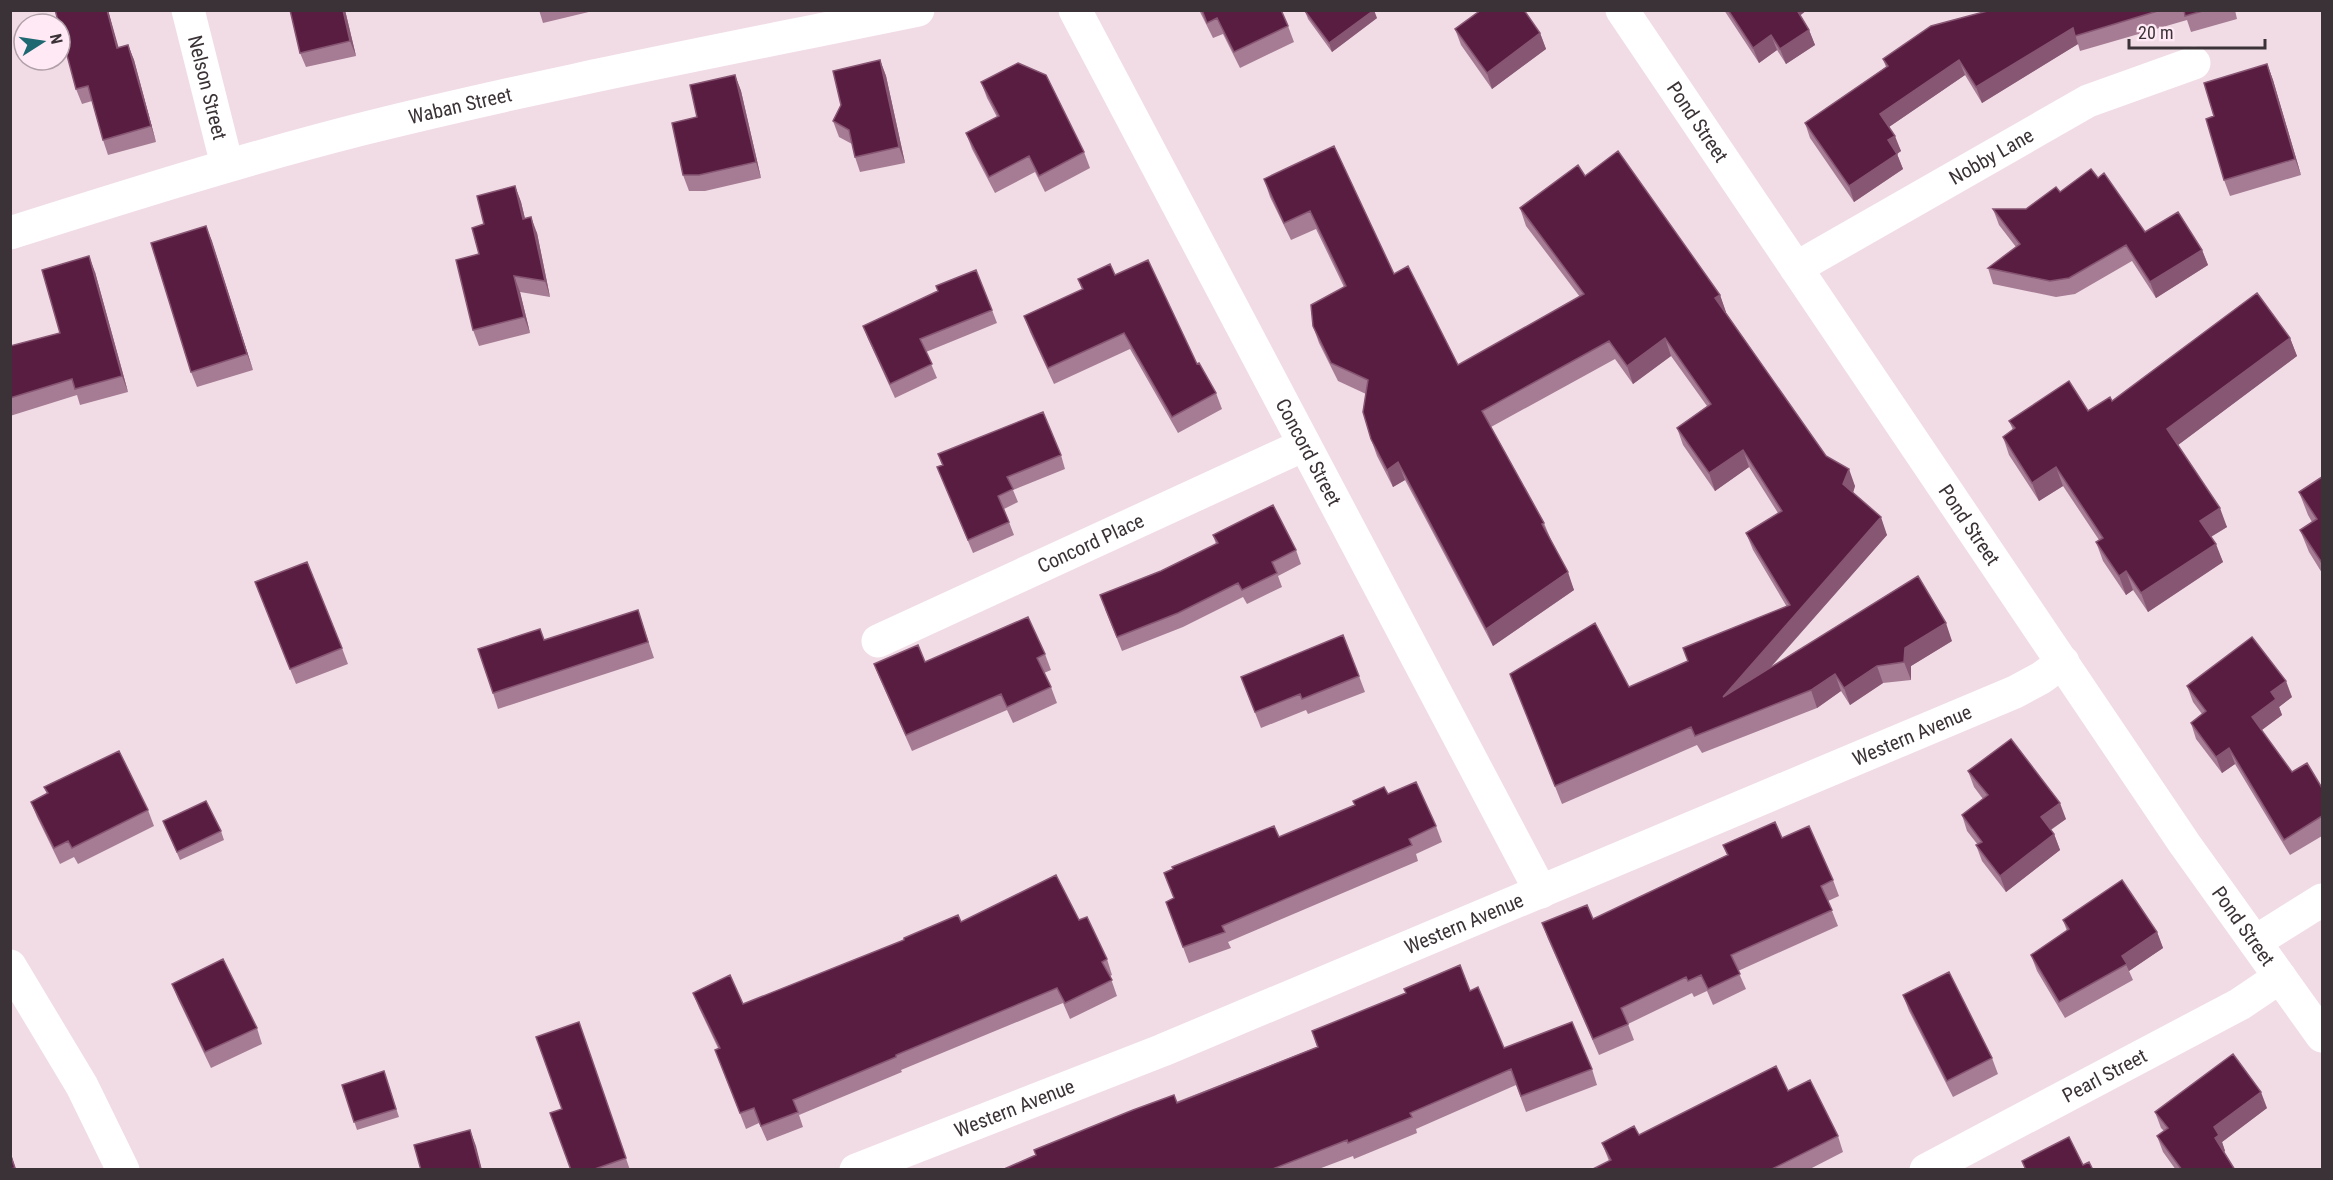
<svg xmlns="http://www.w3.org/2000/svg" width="2333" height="1180" font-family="'Roboto Condensed',sans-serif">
<rect width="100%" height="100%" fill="#f1dce6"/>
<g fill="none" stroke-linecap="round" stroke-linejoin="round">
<g stroke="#fff" stroke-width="33">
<path id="s1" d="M188,10L227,165"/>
<path id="s2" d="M1075,10L1541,892"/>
<path id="s3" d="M1622,10L2184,843L2322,1036"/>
<path id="s4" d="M10,233C127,196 244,159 362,129C546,83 733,48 918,10"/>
<path id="s5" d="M1796,268L2088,101L2194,63"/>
<path id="s6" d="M878,641L1304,445"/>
<path d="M2255,942L2322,900"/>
<path d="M10,966L82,1086L123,1170"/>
<path id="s7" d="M856,1170L1163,1050L2015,692L2041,678L2063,662"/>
<path id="s8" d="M1926,1170L2240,1004L2280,977"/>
</g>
</g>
<path fill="#a67c94" d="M55,10H108L118,48L128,45L134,60L156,142L108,155L103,140L92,101L82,104L76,89Z
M290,10H345L356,56L306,67L300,53Z
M539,10H597L543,23Z
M1199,10H1281L1288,26L1294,42L1240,68L1223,34L1213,38Z
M1724,10H1807L1800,15L1809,30L1815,45L1786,64L1777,50L1759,63Z
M1991,10H2235L2237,19L2191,32L2187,20L2080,51L2078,44L1982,103L1965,75L1889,127L1901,151L1897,154L1903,169L1854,202L1810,138L1805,123L1886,67L1883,59Z
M1305,11L1377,18L1332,52L1308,19Z
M1455,29L1540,33L1546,49L1492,89L1461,45Z
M880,60L886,76L905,163L860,172L855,157L852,144L839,137L833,121Z
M2267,64L2273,80L2301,175L2230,196L2224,180L2214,116Z
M735,75L741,91L761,178L705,191H689L683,175L697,117Z
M981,82L1084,152L1090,168L1045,192L1035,172L995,193L972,149L966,133L997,117L987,98Z
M1334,146L1394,274L1458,365L1580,297L1526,226L1520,208L1585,176L1720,295L1726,313L1826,456L1855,486L1853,493L1887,535L1771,667L1952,641L1911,666V680L1883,683L1850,705L1841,691L1817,708L1702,753L1697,745L1562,804L1510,674L1629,687L1688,661L1787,607L1753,550L1746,533L1778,513L1749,467L1715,491L1683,445L1677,428L1707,406L1671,356L1633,384L1615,359L1491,427L1544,523L1551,540L1574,590L1493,646L1405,480L1393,487L1377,456L1371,439L1366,394L1338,381L1319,343L1313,326L1344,287L1316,229L1291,240L1270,197L1264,179Z
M2098,178L2145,232L2202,250L2208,265L2156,298L2132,261L2075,294L2056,297L1993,284L1988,268L2016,247L1999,225L1993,209H2026L2060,192Z
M515,186L521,202L525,219L537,233L550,297L520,292L530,333L479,346L473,330L479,254L484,224Z
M206,226L253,370L197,387L191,372Z
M95,272L128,392L80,405L77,395L10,416V346L60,333Z
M1078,279L1197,364L1216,393L1222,409L1178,433L1130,349L1054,384L1030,332L1024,316L1082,290Z
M992,310L997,323L926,352L937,378L895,398L868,339L863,326Z
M2290,338L2297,356L2178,445L2227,527L2211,537L2223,562L2148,612L2133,590L2126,595L2103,561L2096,542L2099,540L2063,486L2039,501L2009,455L2003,437L2013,430L2009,421L2088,411L2112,401Z
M938,454L1061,455L1065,469L1013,490L1018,502L1004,509L1014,535L973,553L937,467L942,465Z
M2322,477V573L2309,552L2300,530L2312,522L2308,515L2299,492Z
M1213,535L1296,550L1301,564L1278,576L1282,587L1247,604L1243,597L1183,627L1122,651L1105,609L1161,571L1216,544Z
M255,582L342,648L348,664L296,684Z
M638,610L654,658L498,709L493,693L544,640Z
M1045,654L1051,670L1044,673L1051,687L1057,703L1013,723L1007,710L912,751L880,679L874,664L925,662Z
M1359,676L1365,692L1308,714L1306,710L1261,728L1241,677Z
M2187,686L2292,697L2279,707L2282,715L2261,730L2292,772L2322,788V836L2290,855L2235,764L2222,773L2196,739L2191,723L2202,714L2193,702Z
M1968,771L2066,819L2051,830L2054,834L2060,850L2006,892L1982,861L1976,845H1978L1967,831L1962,815L1983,799L1974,787Z
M44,787L148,810L154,826L78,864L74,857L60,864L37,817L31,802L47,794Z
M1388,794L1436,826L1442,842L1416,854L1418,861L1228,942L1231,948L1189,963L1166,902L1174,898L1279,837Z
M163,821L221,831L224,840L180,860Z
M1782,838L1833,880L1839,896L1828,901L1838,926L1738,971L1746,989L1713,1005L1707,991L1694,997L1692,993L1628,1024L1634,1040L1599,1055L1548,939L1542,923L1593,919L1727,855L1723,845Z
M1079,920L1107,959L1112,975L1110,976L1117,996L1070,1019L1063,1003L901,1070L902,1072L799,1115L803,1127L767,1141L759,1123L746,1129L721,1065L718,1048L699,1008L693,993L743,1004L961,922Z
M2063,920L2157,932L2163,948L2129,971L2133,980L2065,1018L2037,971L2031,955L2067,931Z
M172,984L257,1028L262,1044L211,1068L178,999Z
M1470,991L1504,1048L1592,1069L1597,1085L1526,1112L1516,1085L1416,1129L1417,1133L1354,1159L1353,1156L1316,1170H1002L1317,1047L1312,1031Z
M1903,995L1992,1058L1998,1074L1953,1097L1909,1011Z
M579,1022L630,1170H571L562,1109Z
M384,1071L399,1117L357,1130L342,1085Z
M1788,1091L1838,1136L1843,1152L1808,1170H1591L1609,1161L1602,1143L1639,1135Z
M2267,1108L2222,1142L2225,1151L2224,1152L2235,1170H2176L2163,1152L2157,1136L2164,1131L2161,1128L2155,1112Z"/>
<path fill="#875673" d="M107,10H108L123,63L117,48Z
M343,10H345L356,56L350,41Z
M1374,10L1377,18L1332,52L1329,43Z
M1794,10H1807L1797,18Z
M2073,28L2078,44L1982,103L1976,87Z
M1809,30L1815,45L1786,64L1780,49Z
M1540,33L1546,49L1492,89L1487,73Z
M1771,35L1777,50L1759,63L1753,48Z
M128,45L134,60L156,142L151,126Z
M880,60L886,76L905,163L899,147Z
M1959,60L1965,75L1886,129L1880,114Z
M2267,64L2273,80L2301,175L2295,159Z
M735,75L741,91L761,178L756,162Z
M1895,136L1901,151L1894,156L1888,140Z
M1897,154L1903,169L1854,202L1849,186Z
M515,186L521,202L529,235L523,219Z
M531,217L537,233L550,297L545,281Z
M206,226L212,241L253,370L247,354Z
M2202,250L2208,265L2156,298L2150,282Z
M89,256L95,272L128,392L122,376Z
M514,276L520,292L530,333L524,317Z
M1720,295L1726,312L1722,315L1715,298Z
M1665,338L1671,356L1633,384L1627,366Z
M2290,338L2297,356L2174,448L2167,429Z
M1743,450L1749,467L1715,491L1709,473Z
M1398,462L1405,480L1393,487L1387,470Z
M2056,467L2063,486L2039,501L2032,483Z
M1849,469L1855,486L1850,502L1843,484Z
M2220,508L2227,527L2207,539L2200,521Z
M1881,517L1887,535L1729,714L1723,697Z
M2216,544L2223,562L2148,612L2141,593Z
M2126,571L2133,590L2126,595L2119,576Z
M1568,572L1574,590L1493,646L1486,629Z
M1946,623L1952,641L1911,666V680L1904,662L1905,648Z
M1877,666L1883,683L1850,705L1844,688Z
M1835,674L1841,691L1817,708L1811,690Z
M2286,681L2292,697L2279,707L2282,715L2258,733L2252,717L2271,692Z
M2229,748L2235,764L2222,773L2216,757Z
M2060,803L2066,819L2047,832L2041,817Z
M2054,834L2060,850L2006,892L2000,876Z
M2157,932L2163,948L2129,971L2122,956Z
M2261,1092L2267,1108L2222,1142L2225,1151L2220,1154L2215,1138L2214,1127Z
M470,1130L476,1146L482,1170H481Z
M10,1150L16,1170H15L10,1154Z"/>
<path fill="#5a1d42" stroke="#875673" stroke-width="1.5" d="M55,10H107L117,48L128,45L151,126L103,140L88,86L76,89L60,29V24H59Z
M290,10H343L350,41L300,53Z
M1202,10H1281L1288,26L1234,52L1217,18L1207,23Z
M1306,10H1374L1329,43L1305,11Z
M1481,10H1524L1540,33L1487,73L1455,29Z
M1728,10H1797L1809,30L1780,49L1771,35L1753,48Z
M1991,10H2161L2075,36L2073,28L1976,87L1959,60L1880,114L1895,136L1888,140L1897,154L1849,186L1805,123L1888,66L1883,59L1931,26Z
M2184,10H2206L2185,16Z
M880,60L899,147L855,157L849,130L833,121L841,105L833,71Z
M1018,63L1046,75L1084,152L1039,176L1029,156L989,177L966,133L999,116L981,82Z
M2267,64L2295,159L2224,180L2206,119L2214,116L2204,83Z
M735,75L756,162L699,175H683L672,123L697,117L690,85Z
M1334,146L1394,274L1408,266L1458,365L1584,294L1520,208L1578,165L1585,176L1618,151L1720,295L1715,298L1826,456L1849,469L1843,484L1881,517L1723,697L1918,576L1946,623L1905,648L1904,662L1877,666L1844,688L1835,674L1811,690L1695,736L1691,727L1555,786L1510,674L1595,623L1629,687L1688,661L1683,648L1790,605L1746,533L1782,511L1743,450L1709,473L1677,428L1711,404L1665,338L1627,366L1609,341L1482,411L1544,523L1542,524L1568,572L1486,629L1398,462L1387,470L1371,439L1363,412L1368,380L1331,363L1313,326L1311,305L1346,286L1310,211L1284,223L1264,179Z
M2091,169L2098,178L2104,173L2145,232L2178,212L2202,250L2150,282L2126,245L2069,278L2050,281L1988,268L2020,244L1993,209H2026L2056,187L2060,192Z
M515,186L523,219L531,217L545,281L514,276L524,317L473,330L456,260L479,254L472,228L484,224L477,196Z
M206,226L247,354L191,372L151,243Z
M89,256L122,376L75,389L72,379L10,398V346L60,333L42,270Z
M1148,260L1197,364L1199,363L1216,393L1172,417L1124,333L1048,368L1024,316L1083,289L1078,279L1110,264L1115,275Z
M976,270L992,310L920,339L932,364L890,384L863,326L938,291L936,286Z
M2257,293L2290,338L2167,429L2220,508L2200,521L2216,544L2141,593L2126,571L2119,576L2096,542L2103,538L2056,467L2032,483L2003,437L2015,428L2009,421L2069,381L2088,411L2110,397L2112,401Z
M1043,412L1061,455L1007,477L1013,489L998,496L1009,522L968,540L937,467L943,465L938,454Z
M2322,477V563L2300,530L2317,519L2299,492Z
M1273,505L1296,550L1272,562L1277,573L1242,590L1238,583L1178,613L1117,637L1100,595L1161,571L1218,543L1213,535Z
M307,562L342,648L290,669L255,582Z
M638,610L648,642L493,693L478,649L540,629L544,640Z
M1028,617L1045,654L1037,658L1051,687L1007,707L1001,694L906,735L874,664L918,645L925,662Z
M1343,635L1359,676L1302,699L1300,694L1255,712L1241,677Z
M2252,637L2286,681L2271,692L2276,699L2252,717L2292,772L2307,763L2322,788V816L2284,840L2229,748L2216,757L2191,723L2206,711L2187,686Z
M2011,739L2060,803L2041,817L2054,834L2000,876L1976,845L1982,842L1962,815L1988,795L1968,771Z
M119,751L148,810L72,848L68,841L54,848L31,802L48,793L44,787Z
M1416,782L1436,826L1409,839L1412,845L1222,926L1225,932L1183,947L1166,902L1174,898L1164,873L1173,869L1172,867L1274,826L1279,837L1355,805L1353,801L1384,787L1388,794Z
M206,801L221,831L177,852L163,821Z
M1775,822L1782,838L1809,826L1833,880L1821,886L1832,910L1731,955L1740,974L1708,989L1701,975L1688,981L1686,977L1621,1008L1628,1024L1593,1039L1542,923L1587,905L1593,919L1728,855L1723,845Z
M1056,875L1079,920L1087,917L1107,959L1102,962L1112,980L1065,1003L1057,988L896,1055V1057L793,1100L798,1112L761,1126L754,1108L740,1113L715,1050L720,1048L693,993L730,975L743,1004L904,940V938L958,915L961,922Z
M2122,880L2157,932L2122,956L2127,964L2059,1002L2031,955L2069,929L2063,920Z
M223,959L257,1028L205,1052L172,984Z
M1460,965L1470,991L1478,987L1504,1048L1572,1022L1592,1069L1521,1096L1511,1069L1410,1113L1412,1117L1348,1143L1347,1140L1270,1170H1002L1036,1155L1034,1150L1133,1110L1174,1095L1177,1103L1318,1047L1312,1031L1406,993L1404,989Z
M1949,972L1992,1058L1947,1081L1903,995Z
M579,1022L626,1158L592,1170H571L550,1113L562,1109L536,1037Z
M2233,1054L2261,1092L2214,1127L2219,1135L2215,1138L2235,1170H2182L2157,1136L2168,1128L2155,1112Z
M1776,1066L1788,1091L1810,1080L1838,1136L1770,1170H1591L1611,1160L1602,1143L1634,1126L1639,1135Z
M384,1071L396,1109L354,1122L342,1085Z
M470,1130L481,1170H421L414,1145Z
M2069,1137L2083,1165L2089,1162L2093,1170H2026L2022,1161Z
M10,1154L15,1168L10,1169Z"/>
<g text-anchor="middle" stroke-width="6" stroke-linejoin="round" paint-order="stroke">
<g font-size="20" fill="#3a3236" stroke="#fee9f4">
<text dy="7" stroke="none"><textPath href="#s1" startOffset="80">Nelson Street</textPath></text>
<text dy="7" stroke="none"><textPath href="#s4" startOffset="468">Waban Street</textPath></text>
<text dy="7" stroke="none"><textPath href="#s3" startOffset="135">Pond Street</textPath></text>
<text dy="7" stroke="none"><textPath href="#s5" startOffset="225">Nobby Lane</textPath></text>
<text dy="7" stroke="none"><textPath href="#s2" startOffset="500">Concord Street</textPath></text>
<text dy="7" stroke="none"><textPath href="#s3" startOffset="621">Pond Street</textPath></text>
<text dy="7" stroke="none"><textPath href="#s6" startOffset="234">Concord Place</textPath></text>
<text dy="7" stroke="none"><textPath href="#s7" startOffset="1142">Western Avenue</textPath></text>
<text dy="7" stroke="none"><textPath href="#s7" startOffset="656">Western Avenue</textPath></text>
<text dy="7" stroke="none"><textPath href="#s3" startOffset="1107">Pond Street</textPath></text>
<text dy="7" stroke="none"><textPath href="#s8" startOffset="202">Pearl Street</textPath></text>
<text dy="7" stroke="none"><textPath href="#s7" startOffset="170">Western Avenue</textPath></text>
</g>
</g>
<rect width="2333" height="1180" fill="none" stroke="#3a3236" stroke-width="24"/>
<g transform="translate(42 42) rotate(78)"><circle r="28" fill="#fee9f4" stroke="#b0a0a8" stroke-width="1.5"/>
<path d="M0-4.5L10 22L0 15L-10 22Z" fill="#1d6871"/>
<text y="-9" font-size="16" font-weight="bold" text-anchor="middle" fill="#3a3236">N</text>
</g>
<path d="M2129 39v9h136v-9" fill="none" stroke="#3a3236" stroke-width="3"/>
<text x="2138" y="39" font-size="18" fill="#3a3236" stroke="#fee9f4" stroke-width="4.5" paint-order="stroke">20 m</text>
</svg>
